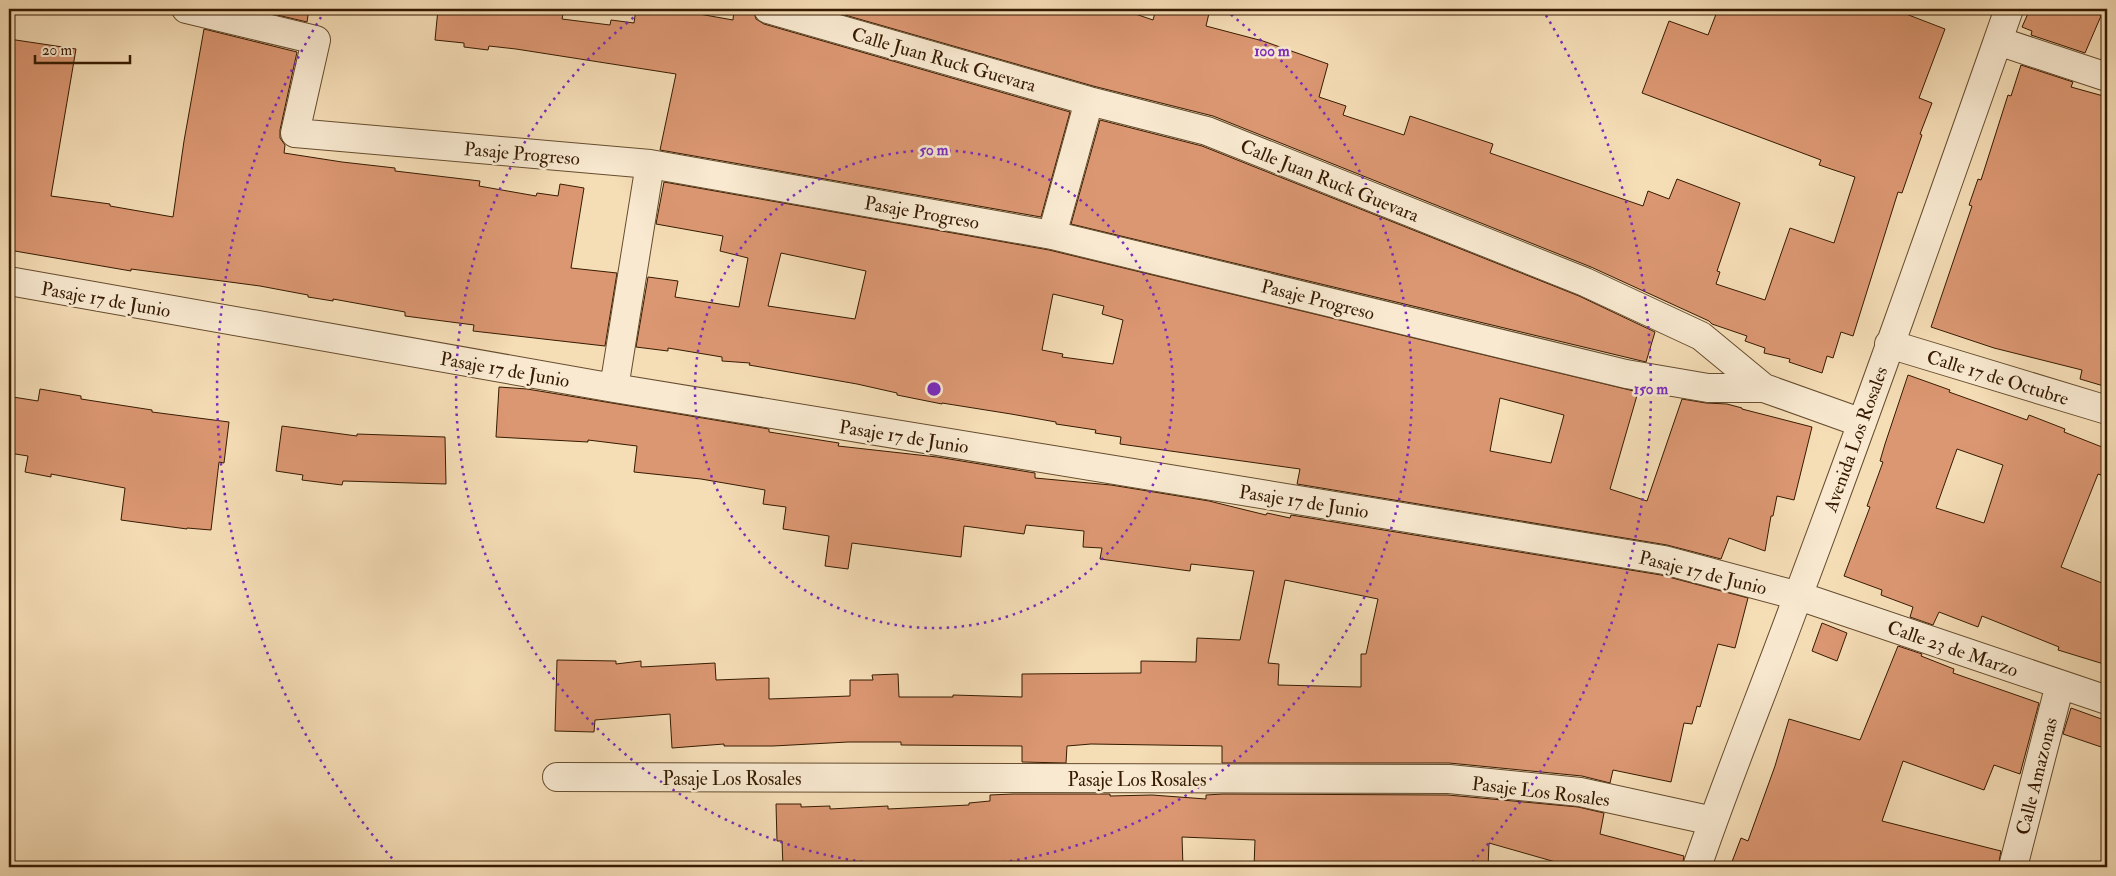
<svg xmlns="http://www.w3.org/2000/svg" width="2116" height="876" font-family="'IM FELL Double Pica',serif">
<rect width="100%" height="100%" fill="#f5ddb6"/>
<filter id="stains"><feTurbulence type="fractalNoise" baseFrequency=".004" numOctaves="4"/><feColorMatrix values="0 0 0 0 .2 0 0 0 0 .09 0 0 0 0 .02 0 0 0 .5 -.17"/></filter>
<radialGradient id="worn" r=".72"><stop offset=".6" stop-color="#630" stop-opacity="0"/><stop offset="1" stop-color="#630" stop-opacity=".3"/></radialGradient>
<path fill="#db9772" stroke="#361b01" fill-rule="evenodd" d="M252,9H309L307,22Z
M438,9H564L562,19L610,25L611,20L634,23L636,9H671L733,20L734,9H753L756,19L764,24L1070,112L1041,217L660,150L676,74L516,49L489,46L488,50L464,47V43L435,40Z
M824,9H1121L1153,20L1156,9H1210L1206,26L1263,41L1328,64L1319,97L1346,106L1343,115L1404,135L1410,116L1493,144L1490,153L1643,206L1648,191L1669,199L1677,179L1740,203L1717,271L1720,272L1716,284L1765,300L1790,228L1834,243L1855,177L1819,165L1821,160L1642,93L1669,21L1708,35L1718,9H1893L1945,29L1919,98L1932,103L1920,134L1922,135L1902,193L1898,192L1853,336L1841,332L1833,358L1827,356L1822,373L1789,362L1790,359L1764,353L1765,348L1745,341L1747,336L1712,324L1709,321L1591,267L1213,116L1093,86Z
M2030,9H2104L2085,53L2031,35L2032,31L2022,27Z
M204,29L297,52L280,130V138L285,145L284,153L342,162L395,168V171L480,181L479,186L536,196L537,193L558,196L560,184L584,188L571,268L617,273L605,346L473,331L474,325L405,316V312L333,299V301L308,297V295L260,286L131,269V271L9,250V39L76,49L51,196L110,204V206L173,217L184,141Z
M2021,65L2073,82L2071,87L2107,97V387L2080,379L2082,370L1994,348L1931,327L1972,206L1969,205L1978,179L1981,180L2008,95L2011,96Z
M1100,120L1202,146L1579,296L1655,332L1646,362L1071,224Z
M664,182L1049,250L1638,392L1610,489L1647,501L1682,399L1706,403L1727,404L1742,408V409L1812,427L1794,500L1777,496L1773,516H1771L1765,551L1729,538L1721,559L1667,545L1297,484L1300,469L1120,444L1121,437L1095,433L1096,430L1056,424V422L1011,414L942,403V404L897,395V393L857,384L749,365L750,363L722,361V357L668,348V351L636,347L648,277L678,281L675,297L739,307L748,258L720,251L723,236L656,224ZM781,253L866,271L855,319L768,306ZM1053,294L1104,306L1102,314L1123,320L1113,364L1062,357L1063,354L1042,350ZM1500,398L1564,415L1551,463L1490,451Z
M1908,375L1950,390L1949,392L2027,420L2029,415L2065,429L2064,432L2107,449V477L2098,474L2061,567L2107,585V665L2058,650L2059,647L1982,616L1978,627L1939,612L1933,625L1910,617L1913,607L1881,595L1882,590L1844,576L1870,507L1867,506L1883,462L1880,461L1885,444ZM1957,449L2003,465L1984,523L1936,508Z
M499,387L527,389L769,429V432L839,443L838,446L937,457L1035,473V478L1111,485L1209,501L1266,515L1267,513L1290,518L1291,515L1661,575L1748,598L1735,648L1718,644L1700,707L1697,706L1692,724L1684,723L1671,782L1613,770L1610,783L1582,776L1449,763H1222V746L1091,744L1067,746L1066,763L1022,762V746L901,745V742H848L773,746H724V744L672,748L670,714L595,720L594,732L555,731L557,660L616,661V664L641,661V667L715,663L716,680L769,678V699L850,696V680H873L872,675L898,674L899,697H953V695L1022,697V674L1141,673V661L1196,662L1197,638L1240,640L1254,571L1191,564L1190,571L1100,559L1102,548L1083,547L1084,531L1026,525L1024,534L964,526L961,557L852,543L848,569L825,566L829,536L783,529L786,507L763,504L765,490L701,479L634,472L637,446L588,440V442L496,437ZM1285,580L1378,599L1366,654H1361V687L1278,685L1279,664L1268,663Z
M40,389L81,396V399L152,410V412L229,422L224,463L219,462L211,530L187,528V529L121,520L125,488L51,474V477L25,472L28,456L9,453V421L13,397L38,401Z
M282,426L357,436V434L445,437L446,484L343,481L342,485L302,480L303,475L276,471Z
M1822,623L1847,633L1837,661L1812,651Z
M1898,646L1922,654L1921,656L1954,669L1953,673L2039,703L2020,774L1994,765L1984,790L1903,761L1882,821L2001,851L1998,867H1730L1741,838L1748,841L1775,766L1789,719L1860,740Z
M2071,708L2107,721V749L2063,734Z
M1013,794H1110V796L1152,795L1206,799V795L1223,794L1448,795L1578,807L1604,813L1600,834L1684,856L1682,867H1573L1489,843L1488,867H1344V865H1295V867H1254L1255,840L1182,837L1183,867H783L782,841H777L776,804H801V807L830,806V809L888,806V809L969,805V803L990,801V795Z"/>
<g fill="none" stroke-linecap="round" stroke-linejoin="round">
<g stroke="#664c2e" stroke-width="30">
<path id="street" d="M186,9L316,40L295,133L650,164L1052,235L1626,374L1708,388H1764
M768,9L1089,101L1207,131L1585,282L1701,336L1764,388L1862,423
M1998,41L2107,77
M1052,235L1089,101
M9,281L614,388L1664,560L1799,596L2107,700
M1889,344L2107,410
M614,388L650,164
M557,777L1449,779L1580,792L1713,821
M1697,867C1728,776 1765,687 1798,596C1871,402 1940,205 2009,9
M2013,867L2060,684"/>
</g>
<use href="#street" stroke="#f8e9d0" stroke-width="28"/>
</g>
<g fill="none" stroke="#7b2cbf" stroke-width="2.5" stroke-dasharray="2.5 5">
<circle cx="934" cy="389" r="239"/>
<path d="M1225 10A478 478 0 1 1 643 10"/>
<path d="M397 864A717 717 0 0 1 326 9M1542 9A717 717 0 0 1 1471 864"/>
</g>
<g text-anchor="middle" stroke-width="5" stroke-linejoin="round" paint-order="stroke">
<g font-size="19" fill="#361b01" stroke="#f8e9d0">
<text transform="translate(944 59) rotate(16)" y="7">Calle Juan Ruck Guevara</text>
<text transform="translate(522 153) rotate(5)" y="7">Pasaje Progreso</text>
<text transform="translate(1330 180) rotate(22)" y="7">Calle Juan Ruck Guevara</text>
<text transform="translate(922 212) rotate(10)" y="7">Pasaje Progreso</text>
<text transform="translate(106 299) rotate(10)" y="7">Pasaje 17 de Junio</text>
<text transform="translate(1318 299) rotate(14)" y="7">Pasaje Progreso</text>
<text transform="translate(505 369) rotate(10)" y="7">Pasaje 17 de Junio</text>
<text transform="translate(1998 377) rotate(17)" y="7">Calle 17 de Octubre</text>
<text transform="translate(904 436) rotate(9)" y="7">Pasaje 17 de Junio</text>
<text transform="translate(1855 439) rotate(-70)" y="7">Avenida Los Rosales</text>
<text transform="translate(1304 501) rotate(9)" y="7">Pasaje 17 de Junio</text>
<text transform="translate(1703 572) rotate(14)" y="7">Pasaje 17 de Junio</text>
<text transform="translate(1953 648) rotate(19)" y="7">Calle 23 de Marzo</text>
<text transform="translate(2036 776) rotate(-76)" y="7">Calle Amazonas</text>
<text x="732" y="785">Pasaje Los Rosales</text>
<text x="1137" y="786">Pasaje Los Rosales</text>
<text transform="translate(1541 791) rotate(7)" y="7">Pasaje Los Rosales</text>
</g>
</g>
<circle cx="934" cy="389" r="8" fill="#7b2cbf" stroke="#f8e9d0" stroke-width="2.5"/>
<g font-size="15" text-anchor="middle" font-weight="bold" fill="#7b2cbf" stroke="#f8e9d0" stroke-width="5" stroke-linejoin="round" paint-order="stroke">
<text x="1272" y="56">100 m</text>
<text x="934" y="155">50 m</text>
<text x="1651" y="394">150 m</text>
</g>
<rect width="2116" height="876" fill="none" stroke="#f5ddb6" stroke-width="30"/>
<rect x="10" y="10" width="2096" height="856" fill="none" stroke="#361b01" stroke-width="2.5"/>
<rect x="15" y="15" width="2086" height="846" fill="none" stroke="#361b01"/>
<path d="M35 55v8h95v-8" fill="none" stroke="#361b01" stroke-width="2.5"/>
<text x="42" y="55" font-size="15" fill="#361b01" stroke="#f8e9d0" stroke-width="4" paint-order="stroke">20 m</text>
<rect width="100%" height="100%" filter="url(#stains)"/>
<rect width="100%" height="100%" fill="url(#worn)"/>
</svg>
